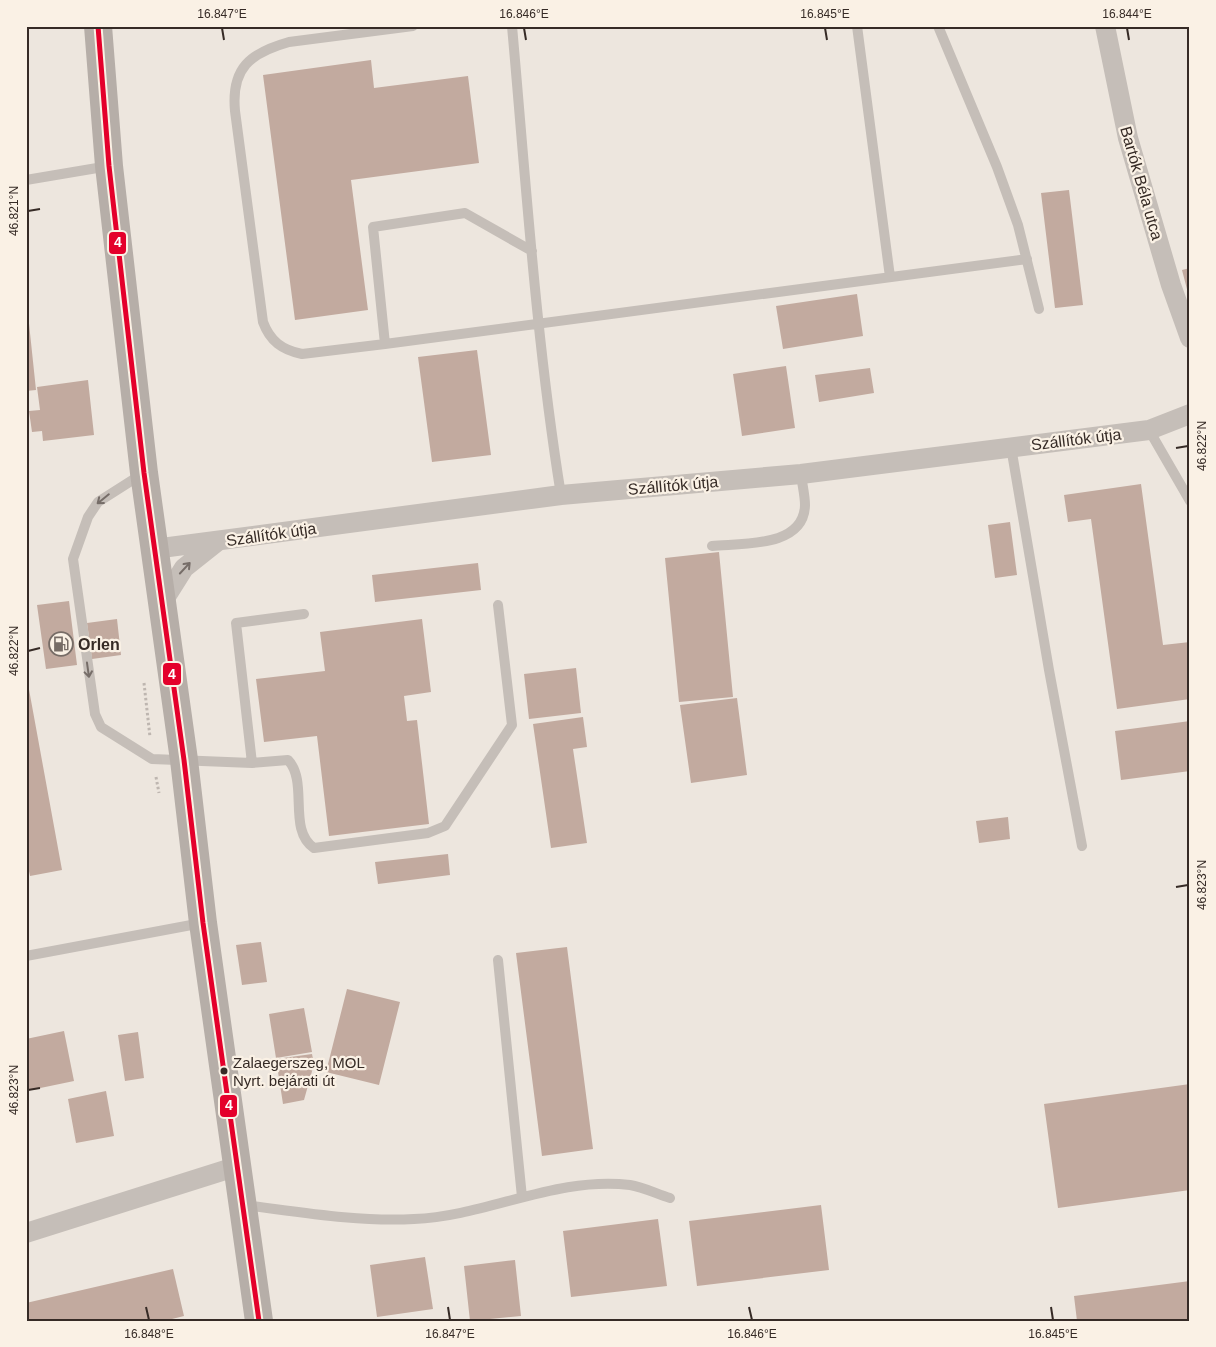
<svg xmlns="http://www.w3.org/2000/svg" width="1216" height="1347" font-family="Helvetica,sans-serif">
<rect width="100%" height="100%" fill="#ede6de"/>
<path fill="#c2aa9f" d="M371,60L374,88L468,76L479,163L351,180L368,310L295,320L263,75Z
M1069,190L1083,305L1055,308L1041,193Z
M1190,268V297H1189L1182,270Z
M857,294L863,336L783,349L776,306Z
M26,295L36,390L26,391Z
M477,350L491,455L432,462L418,357Z
M786,366L795,428L742,436L733,374Z
M870,368L874,393L819,402L815,375Z
M88,380L94,435L43,441L42,431L32,432L29,411L40,410L37,387Z
M1141,484L1163,645L1190,642V699L1117,709L1091,519L1068,522L1064,495Z
M1010,522L1017,575L995,578L988,525Z
M719,552L733,697L679,702L665,558Z
M478,563L481,590L375,602L372,575Z
M69,601L77,665L46,669L37,605Z
M117,619L121,655L92,659L87,623Z
M422,619L431,692L404,696L407,721L417,720L429,824L329,836L317,736L264,742L256,679L325,671L320,632Z
M576,668L581,713L529,719L524,674Z
M26,673L62,870L30,876L26,857Z
M737,698L747,775L691,783L680,705Z
M583,717L587,747L573,749L587,843L551,848L533,724Z
M1190,721V771L1121,780L1115,731Z
M1008,817L1010,839L979,843L976,821Z
M448,854L450,875L378,884L375,862Z
M261,942L267,982L242,985L236,945Z
M567,947L593,1149L542,1156L516,953Z
M347,989L400,1002L379,1085L326,1072Z
M304,1008L312,1052L276,1058L269,1014Z
M64,1031L74,1081L26,1091V1039Z
M138,1032L144,1078L125,1081L118,1035Z
M312,1054L314,1064L304,1100L283,1104L276,1059Z
M1190,1084V1190L1058,1208L1044,1104Z
M106,1091L114,1136L76,1143L68,1099Z
M821,1205L829,1270L697,1286L689,1221Z
M658,1219L667,1286L571,1297L563,1231Z
M425,1257L433,1309L377,1317L370,1265Z
M515,1260L521,1316L470,1321L464,1266Z
M173,1269L184,1316L164,1321H26V1303Z
M1190,1281V1321H1077L1074,1296Z"/>
<g fill="none" stroke-linecap="round" stroke-linejoin="round">
<path stroke="#beb6b0" stroke-width="3" stroke-dasharray="2.5 2.5" stroke-linecap="butt" d="M144,683L150,737
M156,777L159,793"/>
<path stroke="#c5beb8" stroke-width="10" d="M413,26L289,42C250,53 231,68 235,111L263,322C270,341 282,350 302,354L385,344L1027,259
M512,26C526,183 536,340 561,495
M857,26L890,277
M938,26L997,167L1018,225L1039,309
M26,180L109,166
M385,344L373,227L465,213L532,251
M1149,430L1190,501
M1011,447L1049,670L1082,846
M142,474L98,502L88,517L73,559L95,714L101,727L152,759L252,763L288,760C309,782 287,830 314,848L428,833L445,826L512,725L498,605
M712,546C742,543 804,548 805,505C805,495 802,484 801,474
M252,763L236,623L304,614
M26,956L202,923
M498,960L522,1197
M244,1205C300,1212 357,1222 414,1219C487,1216 556,1176 630,1185C643,1187 657,1194 670,1198"/>
<path stroke="#c5beb8" stroke-width="20" d="M1105,26L1128,138L1171,285L1190,338
M154,549L561,495L801,474L1149,430L1190,414
M162,603L184,568L218,541
M26,1233L238,1166"/>
<path stroke="#b6aea8" stroke-width="28" d="M98,26L109,166L144,473L184,760L203,923L259,1321"/>
<g stroke="#faf1e5" stroke-width="9">
<path id="bus-1" d="M98,26L109,166L144,473L184,760L203,923L259,1321"/>
</g>
<use href="#bus-1" stroke="#e4002b" stroke-width="5"/>
</g>
<defs><path id="oneway-shaft" d="M-6 0H5M1.5-3L5.5 0L1.5 3" fill="none" stroke-width="1.6" stroke-linecap="round" stroke-linejoin="round" transform="scale(1.25)"/></defs>
<g stroke="#766d68">
<use href="#oneway-shaft" transform="translate(103 499) rotate(141)"/>
<use href="#oneway-shaft" transform="translate(185 568) rotate(-47)"/>
<use href="#oneway-shaft" transform="translate(88 670) rotate(82)"/>
</g>
<path fill="none" stroke="#362b26" stroke-width="2" d="M222,28L224,40M524,28L526,40M825,28L827,40M1127,28L1129,40M28,211L40,209M1176,448L1188,446M28,651L40,648M1176,887L1188,885M28,1090L40,1088M146,1307L149,1320M448,1307L450,1320M749,1307L752,1320M1051,1307L1053,1320"/>
<defs>
<g id="fuel-ring" transform="scale(1.25)"><circle r="9.5" fill="#faf1e5" stroke="#766c66" stroke-width="1.5"/><path d="M-5.5-6h7V0h2V4h1.3V-2.5L3-4.5l.8-.8L6-3V5H2.5V1h-1V6h-7ZM-4.2-4.7v3.2H.2V-4.7Z" fill="#766c66"/></g>
</defs>
<g fill-rule="evenodd">
<use href="#fuel-ring" x="61" y="644"/>
</g>
<circle fill="#362b26" stroke="#faf1e5" stroke-width="2" cx="224" cy="1071" r="4.5"/>
<g text-anchor="middle" stroke-width="4.5" stroke-linejoin="round" paint-order="stroke">
<g font-size="15" fill="#362b26" stroke="#faf1e5" text-anchor="start">
<text x="233" y="1068">Zalaegerszeg, MOL<tspan x="233" dy="18">Nyrt. bejárati út</tspan></text>
</g>
<g font-size="16" fill="#362b26" stroke="#faf1e5">
<text transform="translate(1142 183) rotate(74)" y="6">Bartók Béla utca</text>
<text transform="translate(1076 439) rotate(-7)" y="6">Szállítók útja</text>
<text transform="translate(673 485) rotate(-5)" y="6">Szállítók útja</text>
<text transform="translate(271 534) rotate(-8)" y="6">Szállítók útja</text>
</g>
<g font-size="16" font-weight="bold" fill="#362b26" stroke="#faf1e5" text-anchor="start">
<text x="78" y="650">Orlen</text>
</g>
</g>
<g stroke="#faf1e5" stroke-width="2">
<rect x="108" y="231" width="19" height="24" rx="5" fill="#e4002b"/>
<rect x="162" y="662" width="20" height="24" rx="5" fill="#e4002b"/>
<rect x="219" y="1094" width="19" height="24" rx="5" fill="#e4002b"/>
</g>
<g font-size="14" text-anchor="middle" font-weight="bold" fill="#fff">
<text x="118" y="247">4</text>
<text x="172" y="679">4</text>
<text x="229" y="1110">4</text>
</g>
<rect width="1216" height="1347" fill="none" stroke="#faf1e5" stroke-width="55"/>
<rect x="28" y="28" width="1160" height="1292" fill="none" stroke="#362b26" stroke-width="2"/>
<g font-size="12" text-anchor="middle" fill="#362b26">
<text x="222" y="18">16.847°E</text>
<text x="524" y="18">16.846°E</text>
<text x="825" y="18">16.845°E</text>
<text x="1127" y="18">16.844°E</text>
<text transform="translate(14 211) rotate(-90)" y="4">46.821°N</text>
<text transform="translate(1202 446) rotate(-90)" y="4">46.822°N</text>
<text transform="translate(14 651) rotate(-90)" y="4">46.822°N</text>
<text transform="translate(1202 885) rotate(-90)" y="4">46.823°N</text>
<text transform="translate(14 1090) rotate(-90)" y="4">46.823°N</text>
<text x="149" y="1338">16.848°E</text>
<text x="450" y="1338">16.847°E</text>
<text x="752" y="1338">16.846°E</text>
<text x="1053" y="1338">16.845°E</text>
</g>
</svg>
